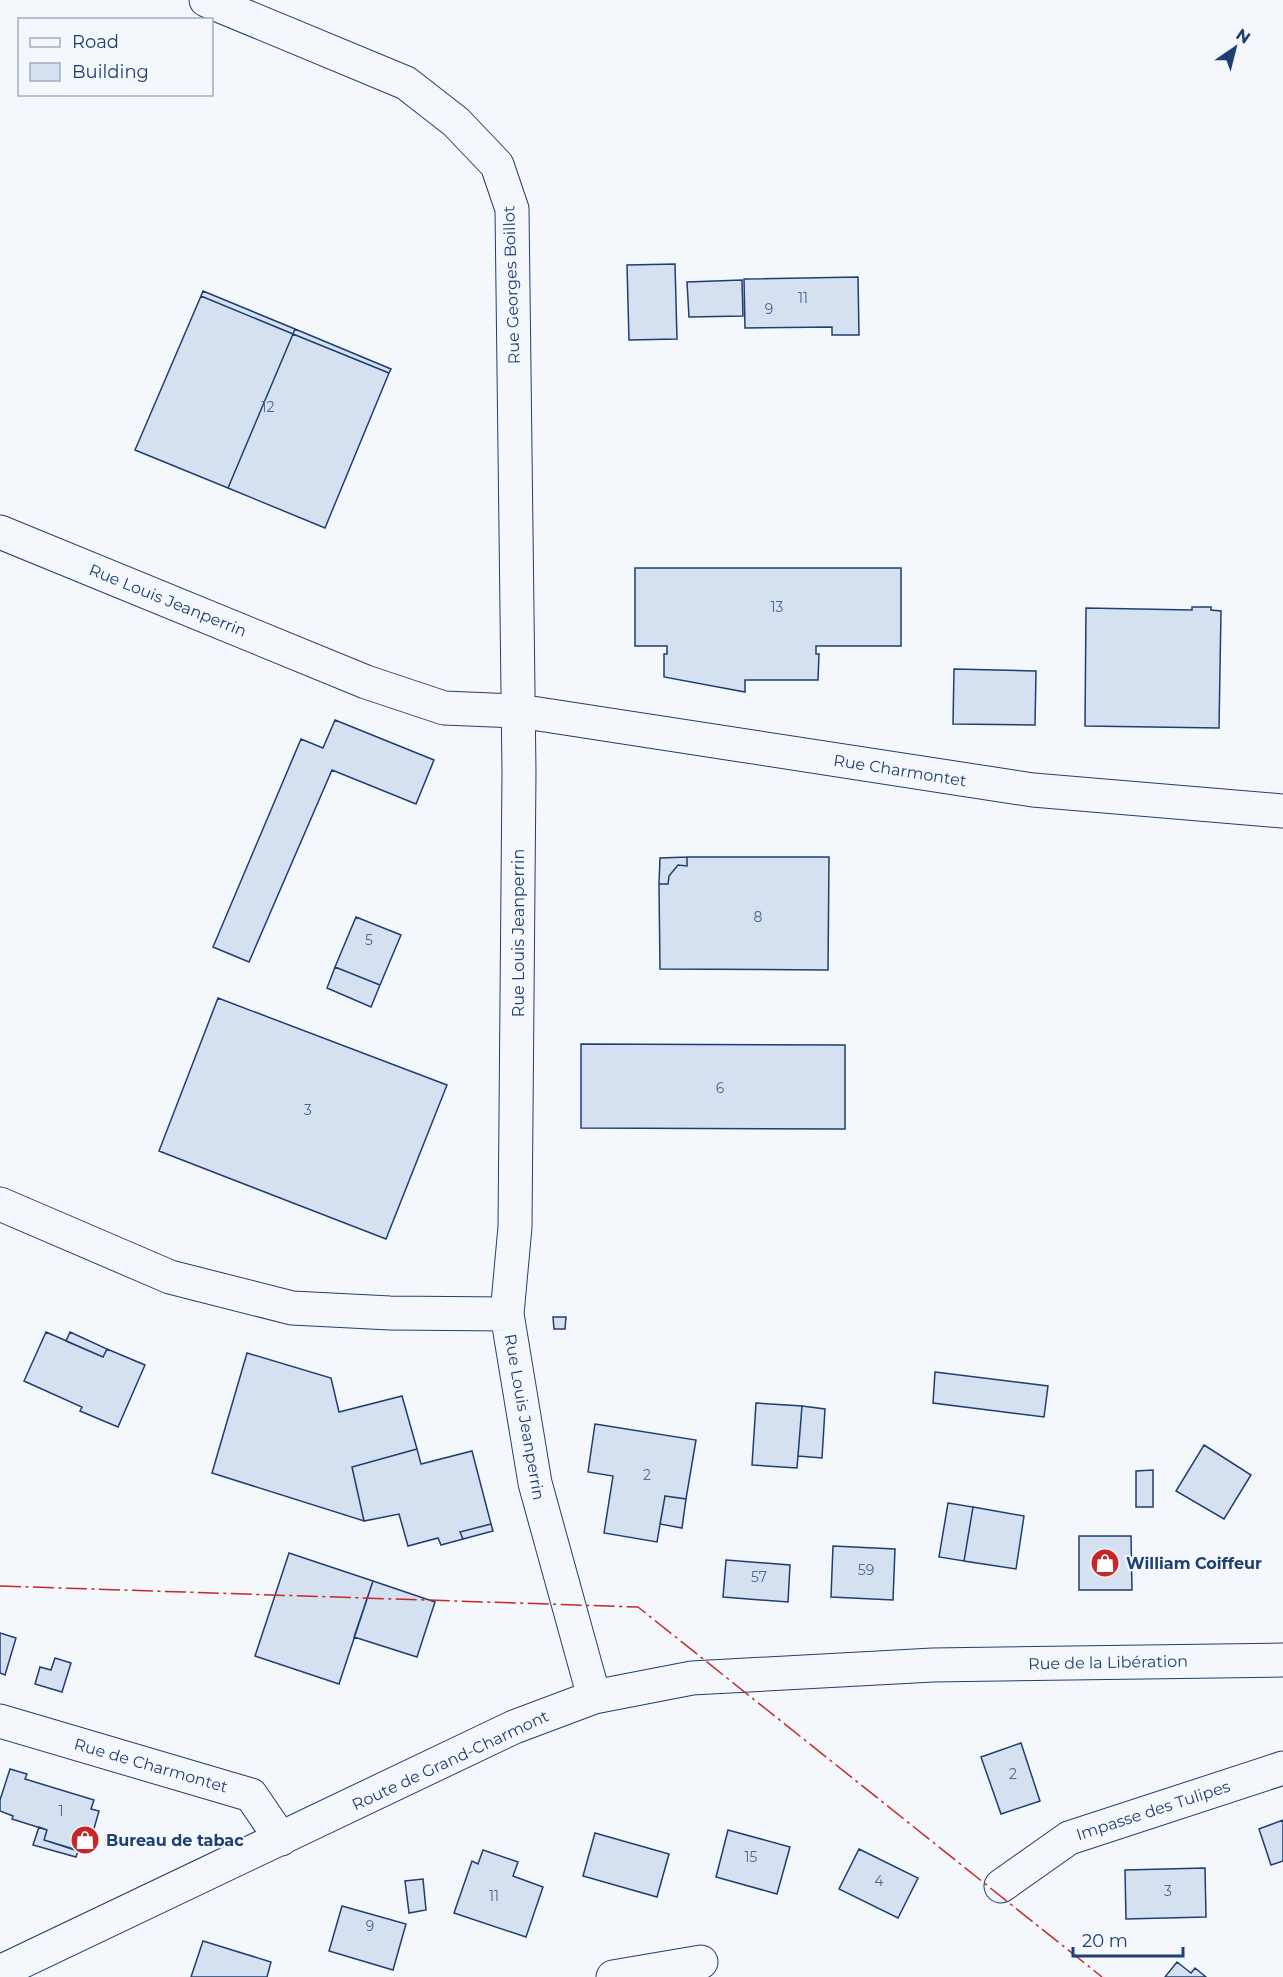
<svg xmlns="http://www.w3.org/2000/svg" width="1283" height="1977" font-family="Montserrat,sans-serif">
<rect width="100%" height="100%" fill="#f4f7fb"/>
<path fill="#d5e0f0" stroke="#1d3f73" stroke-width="1.5" d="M675,264L677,339L629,340L627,265Z
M858,277L859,335H832V327L745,328L744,279Z
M742,280L743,316L689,317L687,282Z
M203,291L295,329L293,334L201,296Z
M201,296L293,334L228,488L135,450Z
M295,329L391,369L389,373L293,334Z
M293,334L389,373L325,528L228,488Z
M635,568H901V646H816V654H819L818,680H745V692L664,677V654H667V646H635Z
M1192,607H1211V610L1221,611L1219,728L1085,726L1086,608L1192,610Z
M954,669L1036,671L1035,725L953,724Z
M335,720L434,760L416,804L332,770L249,962L213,947L301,739L323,748Z
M687,857V866L678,865L669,876L668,884H659L660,858Z
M687,857H829L828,970L660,969L659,884H668L669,876L678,865L687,866Z
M356,917L401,935L380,985L335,967Z
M335,967L380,985L371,1007L327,988Z
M218,998L447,1085L386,1239L159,1151Z
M581,1044L845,1045V1129L581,1128Z
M553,1317H566L565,1329H554Z
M46,1332L103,1357L107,1349L145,1365L118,1427L80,1411L82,1407L24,1381Z
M70,1332L107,1349L103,1357L66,1341Z
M247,1353L331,1378L339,1412L402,1396L417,1449L352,1467L364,1521L212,1473Z
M935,1372L1048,1386L1044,1417L933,1403Z
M756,1403L802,1406L797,1468L752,1465Z
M802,1406L825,1409L822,1458L798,1456Z
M595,1424L696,1440L686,1499L665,1496L657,1542L604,1533L613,1476L588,1472Z
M1204,1445L1251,1475L1224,1519L1176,1491Z
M417,1449L421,1464L472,1451L491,1524L460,1532L463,1539L441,1545L438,1538L408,1546L399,1514L364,1521L352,1467Z
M1153,1470V1507H1136V1471Z
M665,1496L686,1499L682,1528L660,1524Z
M948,1503L973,1507L964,1561L939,1557Z
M973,1507L1024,1516L1016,1569L964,1561Z
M491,1524L493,1531L463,1539L460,1532Z
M1079,1536H1131L1132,1590H1079Z
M833,1546L895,1549L893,1600L831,1597Z
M289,1553L373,1581L339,1684L255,1656Z
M726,1560L790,1565L788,1602L723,1597Z
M373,1581L435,1602L417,1657L354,1637Z
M0,1633L16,1638L5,1675L0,1673Z
M55,1658L71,1663L62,1692L35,1684L40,1667L51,1670Z
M1021,1743L1040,1801L1001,1814L981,1757Z
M10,1769L27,1774L25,1779L94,1800L91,1809L99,1811L87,1853L44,1840L47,1830L12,1819L13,1816L0,1811V1800Z
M1283,1820V1861L1271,1865L1259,1829Z
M39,1827L47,1830L44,1840L78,1851L76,1857L33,1845Z
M728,1830L790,1847L777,1894L716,1877Z
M595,1833L669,1854L657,1897L583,1876Z
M859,1849L918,1878L898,1918L839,1889Z
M483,1850L518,1862L513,1876L543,1887L526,1937L454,1913L472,1861L478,1864Z
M1205,1868L1206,1917L1126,1919L1125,1870Z
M423,1879L426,1910L409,1913L405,1881Z
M342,1906L406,1924L393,1970L329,1951Z
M203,1941L271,1962L267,1977H191Z
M1177,1962L1191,1973L1195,1968L1206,1977H1165Z"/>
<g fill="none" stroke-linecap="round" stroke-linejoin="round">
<g stroke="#1d3f73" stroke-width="35">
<path id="minor" d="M206,0L406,83L456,122L497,165L512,209L519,772L515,1227L507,1314L535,1483L594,1697
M0,532L366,682L444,708L519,711L1033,790L1283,811
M0,1204L170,1277L292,1308L390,1313L507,1314
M0,1721L251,1795L281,1839
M1001,1886L1069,1838L1283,1768
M0,1972L514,1727L594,1697L692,1678L933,1665L1283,1660
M613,1977L701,1962"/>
</g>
<use href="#minor" stroke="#f4f7fb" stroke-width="33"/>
<path stroke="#c62828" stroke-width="1.5" stroke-dasharray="21 4.5 3 4.5" stroke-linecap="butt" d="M0,1586L638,1607L1102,1977"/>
</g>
<defs>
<g id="shop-disc" transform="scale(1.5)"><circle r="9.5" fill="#c62828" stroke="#f4f7fb"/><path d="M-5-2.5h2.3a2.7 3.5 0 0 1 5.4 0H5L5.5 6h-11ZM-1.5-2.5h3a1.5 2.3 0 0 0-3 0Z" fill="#fff"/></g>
</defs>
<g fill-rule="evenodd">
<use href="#shop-disc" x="1105" y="1563"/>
<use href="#shop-disc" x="85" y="1840"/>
</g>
<g text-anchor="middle" stroke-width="4.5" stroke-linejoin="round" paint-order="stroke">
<g font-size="14" fill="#4b6792">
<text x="803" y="303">11</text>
<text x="769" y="314">9</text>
<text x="268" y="412">12</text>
<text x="777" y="612">13</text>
<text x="758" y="922">8</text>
<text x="369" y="945">5</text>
<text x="720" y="1093">6</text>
<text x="308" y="1115">3</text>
<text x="647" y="1480">2</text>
<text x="866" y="1575">59</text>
<text x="759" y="1582">57</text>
<text x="1013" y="1779">2</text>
<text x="61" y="1816">1</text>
<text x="751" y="1862">15</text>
<text x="879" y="1886">4</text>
<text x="1168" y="1896">3</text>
<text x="494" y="1901">11</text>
<text x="370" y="1931">9</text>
</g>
<g font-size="16" fill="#1d3f73" stroke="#f4f7fb">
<text transform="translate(511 285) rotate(-92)" y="6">Rue Georges Boillot</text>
<text transform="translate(168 600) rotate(22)" y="6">Rue Louis Jeanperrin</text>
<text transform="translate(900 770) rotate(9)" y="6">Rue Charmontet</text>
<text transform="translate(518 933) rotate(-90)" y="6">Rue Louis Jeanperrin</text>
<text transform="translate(525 1417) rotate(80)" y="6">Rue Louis Jeanperrin</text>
<text transform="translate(1108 1662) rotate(-1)" y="6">Rue de la Libération</text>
<text transform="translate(450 1760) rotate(-25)" y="6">Route de Grand-Charmont</text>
<text transform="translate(151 1765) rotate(16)" y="6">Rue de Charmontet</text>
<text transform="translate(1153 1810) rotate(-18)" y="6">Impasse des Tulipes</text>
</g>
<g font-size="16" font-weight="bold" fill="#1d3f73" stroke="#f4f7fb" text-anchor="start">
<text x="1126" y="1569">William Coiffeur</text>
<text x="106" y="1846">Bureau de tabac</text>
</g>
</g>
<rect x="18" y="18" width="195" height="78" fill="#f4f7fb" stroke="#9eadc5" stroke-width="1.5"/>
<rect x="30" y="38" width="30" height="9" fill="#f4f7fb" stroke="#9eadc5" stroke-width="1.5"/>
<text x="72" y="48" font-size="18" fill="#1d3f73">Road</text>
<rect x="30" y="63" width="30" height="18" fill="#d5e0f0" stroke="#9eadc5" stroke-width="1.5"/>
<text x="72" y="78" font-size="18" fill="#1d3f73">Building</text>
<g transform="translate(1235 48) rotate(35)" stroke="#f4f7fb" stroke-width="4.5" paint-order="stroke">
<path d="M0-4.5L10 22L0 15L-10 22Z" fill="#1d3f73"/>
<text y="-9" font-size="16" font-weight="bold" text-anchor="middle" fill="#1d3f73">N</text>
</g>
<path d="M1073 1947v9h110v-9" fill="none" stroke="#1d3f73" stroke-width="3"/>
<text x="1082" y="1947" font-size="18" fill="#1d3f73" stroke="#f4f7fb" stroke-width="4.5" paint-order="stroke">20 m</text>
</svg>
